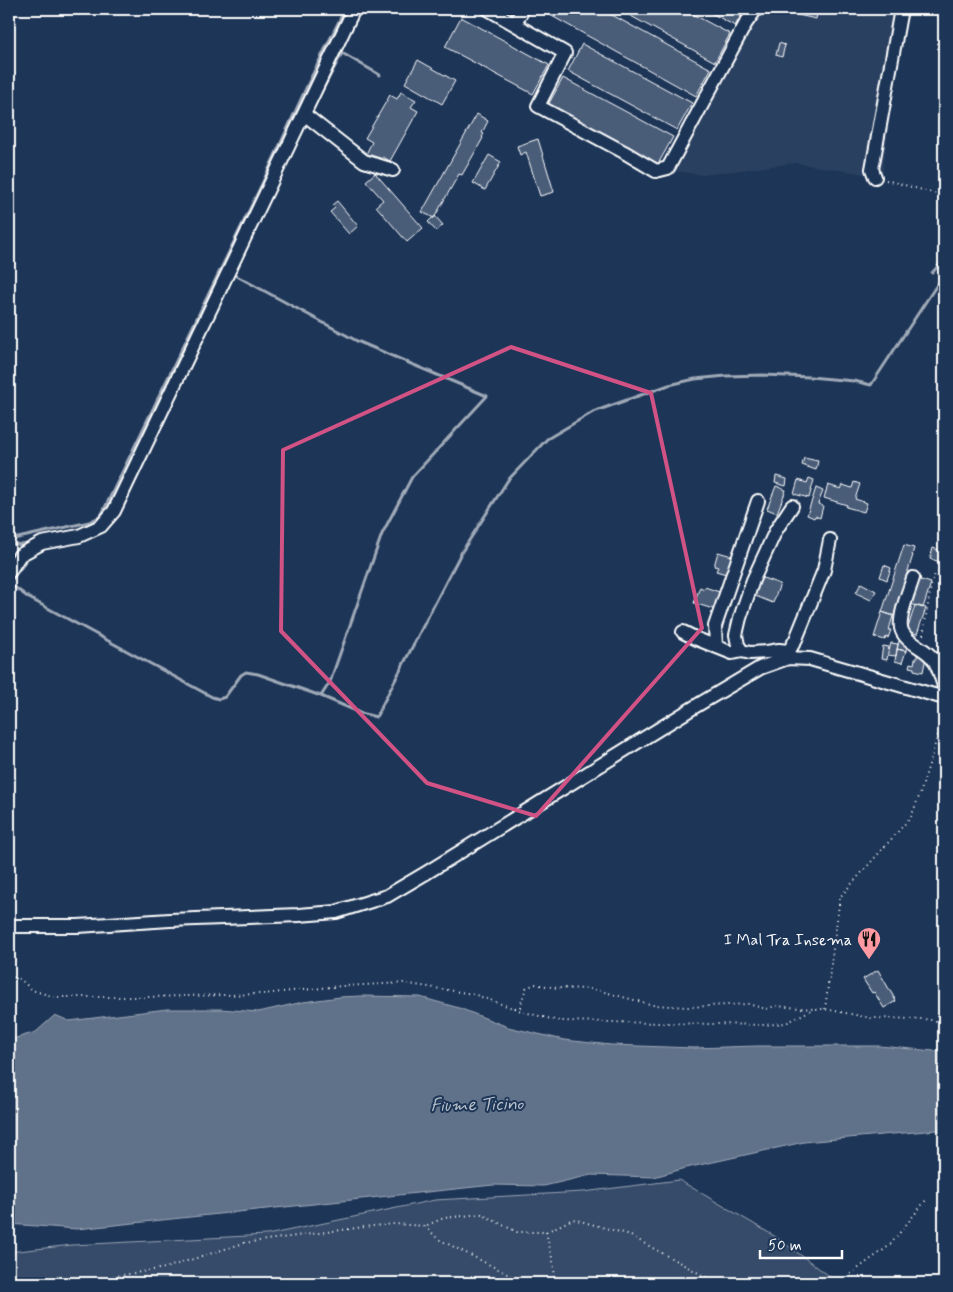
<svg xmlns="http://www.w3.org/2000/svg" width="953" height="1292" font-family="Mynerve,sans-serif">
<rect width="100%" height="100%" fill="#1d3557"/>
<filter id="ink" filterUnits="userSpaceOnUse"><feTurbulence type="fractalNoise" baseFrequency=".02" numOctaves="2"/><feDisplacementMap in="SourceGraphic" scale="10" xChannelSelector="R" yChannelSelector="G"/><feConvolveMatrix kernelMatrix="1 2 1 2 8 2 1 2 1" color-interpolation-filters="sRGB"/></filter>
<g filter="url(#ink)">
<path fill="#2a4161" d="M754,9H944V18L904,11L882,177L796,163L703,175L675,171L720,67Z"/>
<path fill="#364b69" stroke="#9aa5b4" d="M679,1180L776,1237L839,1283H9V1252L72,1245L267,1235L435,1200L583,1192Z"/>
<path fill="#617289" stroke="#a0aab8" d="M361,996L420,997L459,1008L508,1027L564,1040L611,1045L694,1048L756,1046H879L934,1051L944,1050V1134L937,1130L804,1142L686,1168L654,1177L591,1175L544,1186L493,1185L77,1229L9,1224V1040L36,1032L55,1015L69,1021L167,1009H221L258,1012L303,1002L340,997Z"/>
<g fill="none" stroke-linecap="round" stroke-linejoin="round">
<path stroke="#a0aab8" stroke-width="3" d="M315,104L342,53L380,75
M234,272L233,274L357,341L487,396L412,477L382,534L330,682L321,696
M932,273L939,265L944,256
M9,540L89,522L101,516L262,184L309,82L345,9
M12,540L13,544L26,545
M9,583L29,598L212,697L219,699L225,697L241,675L246,672L258,674L321,696L361,713L376,717L461,553L508,480L547,439L593,412L669,385L695,379L726,376L763,375L810,377L854,381L871,385L944,274
M9,583L26,561"/>
</g>
<path fill="#4a5d79" stroke="#fff" d="M554,9H601L711,69L696,96L550,15Z
M618,9H683L730,34L715,62Z
M704,9H745L735,26Z
M799,9H818L816,19L798,15Z
M461,17L549,65L533,94L445,47Z
M779,43L785,45L782,57L776,55Z
M582,44L692,103L677,130L568,71Z
M418,60L455,81L442,104L405,83Z
M563,78L673,137L658,164L548,105Z
M401,92L416,100L411,107L418,111L390,161L383,157L379,164L365,156L372,142L365,138L390,95L397,99Z
M477,114L488,121L482,133L484,134L482,137L483,138L462,175L459,174L434,218L422,212Z
M538,139L554,192L540,196L526,152L520,155L517,146Z
M489,155L501,162L485,190L473,183Z
M375,173L423,228L407,242L376,206L383,200L366,181Z
M337,201L358,226L349,234L330,212L335,208L332,205Z
M435,216L443,225L436,231L428,222L432,218H434Z
M804,458L818,461L816,470L802,465Z
M776,476L787,479L786,486L775,483Z
M809,478L814,480L809,498L794,494L798,480L807,483Z
M854,482L860,484L855,499L867,503L864,512L846,507L847,505L824,498L828,485L841,489L843,485L852,488Z
M776,486L786,490L777,513L767,509Z
M816,488L823,491L818,504L823,506L820,518L815,516L814,518L807,515Z
M904,545L914,548L912,555H913L896,609H898L895,616L882,612Z
M933,548L944,552V563L930,559Z
M718,552L732,556L726,574L716,571L718,567L714,566Z
M884,565L891,568L887,580L880,577Z
M760,577L780,584L773,603L753,595Z
M918,579L931,583L923,608L910,604Z
M861,583L876,591L871,600L856,593Z
M700,587L704,589L705,587L722,593L716,610L694,603Z
M915,605L926,608L917,634L907,631Z
M882,612L893,616L889,630H891L888,638L886,637L885,640L874,637Z
M899,641L907,643L906,651L897,649Z
M891,643L898,644L896,656L888,655Z
M883,646L889,647L887,660L881,659Z
M897,649L906,651L902,663L895,661Z
M917,655L926,657L923,672L914,670V668L909,667L910,663L914,664L915,659H917Z
M878,970L896,1001L884,1008L874,992L872,993L863,979Z"/>
<g fill="none" stroke-linecap="round" stroke-linejoin="round">
<g stroke="#fff" stroke-width="16">
<path id="minor" d="M488,9L565,53L538,106L624,152L656,171L668,168L746,23L756,9
M515,24L523,9
M304,114L364,161L393,170
M875,177L872,169L901,9
M9,572L20,555L42,543L79,536L101,526L114,511L354,9
M913,578C909,591 899,614 901,628C904,643 926,647 934,660C939,668 941,678 944,686
M683,632L697,639L732,653L742,651
M716,646L715,626L758,501
M789,651L796,639L824,570L830,540
M788,658L789,651L779,650L767,652L750,653L742,651L738,645L736,635L740,618L753,580L776,530L792,506
M9,926H78L170,920L299,915L336,912L387,896L426,873L696,706L760,668L788,658L810,659L944,698"/>
</g>
<path stroke="#fff" stroke-width="2" stroke-dasharray="1 4" stroke-linecap="butt" d="M886,180L944,196
M923,635L931,586L935,574L944,570
M9,976L20,979L32,990L54,997H146L263,994L342,986L403,983L473,994L524,1012L559,1021L764,1025L786,1023L813,1009
M515,1008L520,1007L526,988L535,984L557,988L593,989L653,1005L688,1007L748,1004L766,1009L775,1006L813,1009H825L871,1018L924,1019L944,1022
M825,1009L840,897L911,817L920,794L944,715
M425,1226L438,1239L502,1271L522,1283
M546,1232L553,1262L556,1283
M74,1283L165,1268L244,1243L364,1227L394,1224L425,1226L444,1218L481,1214L517,1232H546L573,1219L627,1234L717,1283
M838,1283L889,1246L926,1200"/>
<use href="#minor" stroke="#1d3557" stroke-width="12"/>
</g>
</g>
<path fill="none" stroke="#d15284" stroke-width="4" stroke-linejoin="round" d="M511,347L651,393L702,628L536,816L427,783L281,631L283,450Z"/>
<defs>
<g id="restaurant-pin" transform="scale(1.25)"><path d="M0 17L-7.5 6A9.5 9.5 0 1 1 7.5 6Z" fill="#ff9aa2" stroke="#1d3557"/><path d="M-5-6h1v4h1v-4h1v4h1v-4h1v5L-1.5 .5V6h-2V.5L-5-1ZM5-6V6H3V1.5H1.5Q1.5-4 5-6Z" fill="#111"/></g>
</defs>
<g fill-rule="evenodd">
<use href="#restaurant-pin" x="869" y="939"/>
</g>
<g text-anchor="middle" stroke-width="4" stroke-linejoin="round" paint-order="stroke">
<g font-size="16" fill="#fff" stroke="#1d3557" text-anchor="end">
<text x="852" y="945">I Mal Tra Insema</text>
</g>
<g font-size="18" font-style="italic" fill="#b8c0ca" stroke="#1d3557">
<text transform="translate(477 1104) rotate(-1)" y="6">Fiume Ticino</text>
</g>
</g>
<rect width="953" height="1292" fill="none" stroke="#1d3557" stroke-width="30"/>
<rect x="15" y="15" width="923" height="1262" fill="none" stroke="#fff" stroke-width="2" filter="url(#ink)"/>
<path d="M760 1250v8h82v-8" fill="none" stroke="#ffffff" stroke-width="2.5"/>
<text x="768" y="1250" font-size="15" fill="#ffffff" stroke="#1d3557" stroke-width="4" paint-order="stroke">50 m</text>
</svg>
